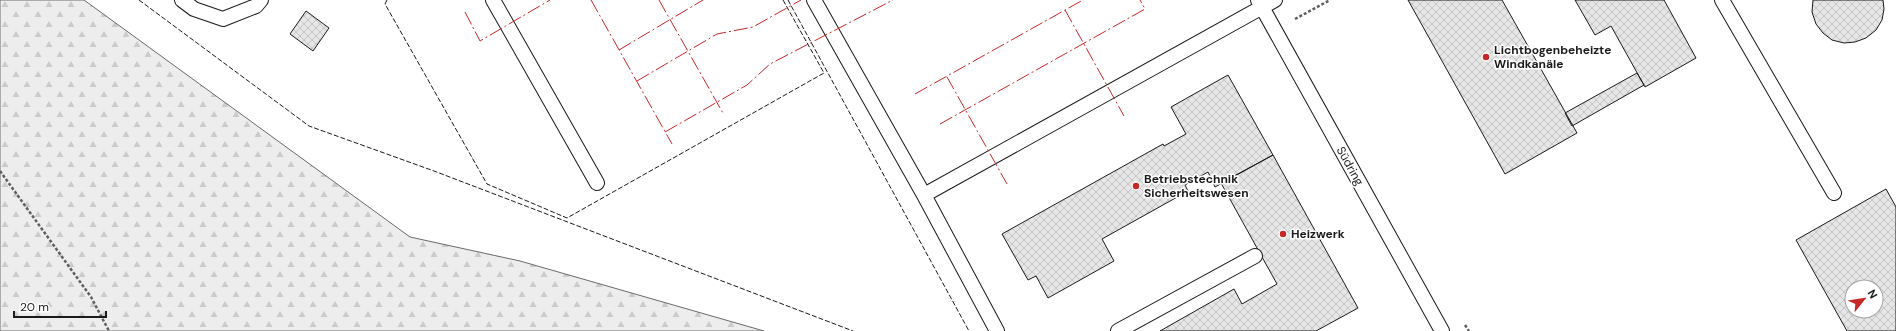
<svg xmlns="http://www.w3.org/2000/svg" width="1896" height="331" font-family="'DM Sans',sans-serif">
<defs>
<pattern id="forest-firs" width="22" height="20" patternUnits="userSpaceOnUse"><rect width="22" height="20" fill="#ededed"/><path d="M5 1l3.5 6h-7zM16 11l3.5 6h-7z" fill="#cbcbcb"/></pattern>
<pattern id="building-cross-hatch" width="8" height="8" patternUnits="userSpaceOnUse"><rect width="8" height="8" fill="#e6e6e6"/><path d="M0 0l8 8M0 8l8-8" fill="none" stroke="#c5c5c5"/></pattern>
</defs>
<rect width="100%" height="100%" fill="#fff"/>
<path fill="url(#forest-firs)" stroke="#6a6a6a" d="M0,0H84L410,237L520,261L764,331H0Z"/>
<path fill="url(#building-cross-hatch)" stroke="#1a1a1a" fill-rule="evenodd" d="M1408,0H1502L1577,133L1505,174Z
M1575,0H1664L1696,58L1645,87L1611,26L1595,35Z
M1813,0H1883L1884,9L1882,20L1876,30L1866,38L1855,42L1844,43L1832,40L1823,33L1816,24L1812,12Z
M306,11L329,28L313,51L290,34Z
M1637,73L1644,85L1572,126L1565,113Z
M1228,75L1273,155L1215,187L1208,172L1185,185L1188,191L1102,239L1114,261L1048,298L1036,276L1028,280L1002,234L1163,144L1164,146L1186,134L1171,107Z
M1273,155L1358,308L1316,331H1160L1234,289L1242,304L1277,284L1221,183Z
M1886,189L1896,207V331H1847L1796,240ZM1852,287H1876V311H1852Z"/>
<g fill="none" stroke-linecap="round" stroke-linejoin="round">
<g stroke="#1a1a1a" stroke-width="16">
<path id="lane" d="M182,0L194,9L223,19L256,6L261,0
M493,0L597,183
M814,0L924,195L997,331
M1258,0L1442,331
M1722,0L1834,193
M924,195L1275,0
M1118,331L1255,256"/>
</g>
<path stroke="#5f5f5f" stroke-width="2.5" stroke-dasharray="3 2" stroke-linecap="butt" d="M1295,19L1330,0
M0,171L91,297L109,331
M1465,325L1469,331"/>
<use href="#lane" stroke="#fff" stroke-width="14"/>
<path stroke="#1a1a1a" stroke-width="1" stroke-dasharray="5 2" stroke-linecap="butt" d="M139,0L309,126L434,171L853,331
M387,0L385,4L487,184L567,218L824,73L783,0
M788,0L969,331"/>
<path stroke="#c62828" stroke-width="1" stroke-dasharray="14 3 2 3" stroke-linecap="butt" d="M591,0L672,144
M659,0L724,115
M1065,10L1124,116
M465,12L480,41L550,0
M619,50L703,0
M947,77L1007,184
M637,81L717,34L753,27L801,0
M915,94L1083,0
M940,124L1145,9L1140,0
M665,132L747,85L770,64L893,0"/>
</g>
<g fill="#c62828" stroke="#fff" stroke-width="1.5">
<circle cx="1486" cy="57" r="4"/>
<circle cx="1136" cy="186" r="4"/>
<circle cx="1283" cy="234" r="4"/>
</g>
<g text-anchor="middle" stroke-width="3" stroke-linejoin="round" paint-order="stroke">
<g font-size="12" font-weight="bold" fill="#1a1a1a" stroke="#fff" text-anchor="start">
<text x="1494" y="54">Lichtbogenbeheizte<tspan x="1494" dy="14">Windkanäle</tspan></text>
<text x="1144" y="183">Betriebstechnik<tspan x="1144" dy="14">Sicherheitswesen</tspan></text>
<text x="1291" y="238">Heizwerk</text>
</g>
<g font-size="12" fill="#1a1a1a" stroke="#fff">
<text transform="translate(1350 166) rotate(61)" y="4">Südring</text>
</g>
</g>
<g transform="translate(1864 299) rotate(60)"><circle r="19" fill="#ffffff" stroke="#a3a3a3"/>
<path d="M0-3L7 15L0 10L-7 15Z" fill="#c62828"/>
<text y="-6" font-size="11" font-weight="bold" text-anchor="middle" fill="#1a1a1a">N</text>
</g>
<path d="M14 311v6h92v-6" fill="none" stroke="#1a1a1a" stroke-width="2"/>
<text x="20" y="311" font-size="12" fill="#1a1a1a" stroke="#ffffff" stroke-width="3" paint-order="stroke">20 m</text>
</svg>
